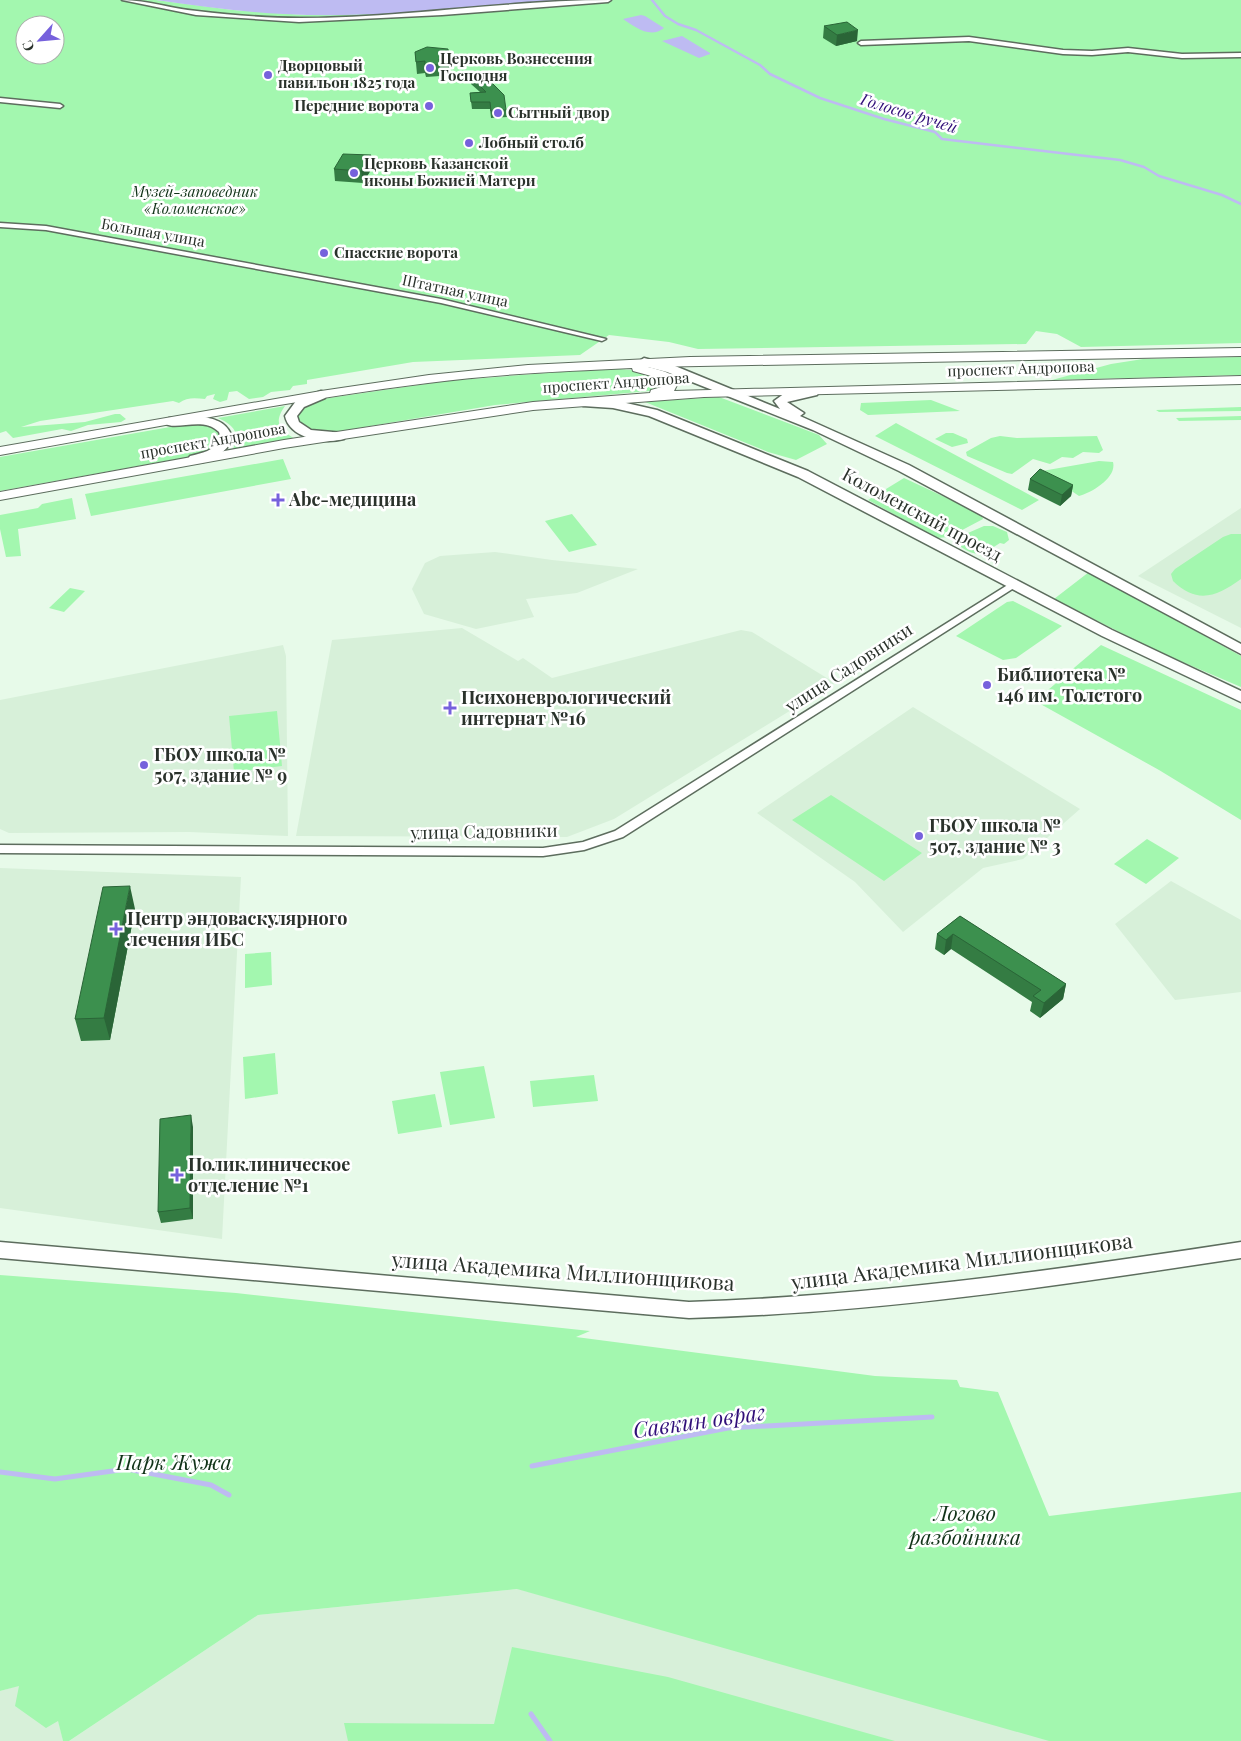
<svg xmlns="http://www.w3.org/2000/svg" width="1241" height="1741" font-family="'Playfair Display',serif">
<rect width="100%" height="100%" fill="#e7fae9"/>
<path fill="#d7f0d9" d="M1241,508V628L1138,576Z
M495,552L552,560L638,569L577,593L526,599L534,617L476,629L424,614L412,589L425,563L440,556Z
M462,628L518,661L523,658L552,678L741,630L752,632L835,683L614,819L567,837L296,836L332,640Z
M283,645L286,656L288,836L189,832L9,833L0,829V700Z
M913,707L1080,809L1023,859L983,868L903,932L855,882L757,813Z
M0,868L241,877L222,1239L0,1208Z
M1171,881L1241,920V992L1175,1000L1115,924Z
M518,1589L1067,1741H69L258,1615Z
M48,1677L63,1741H0V1691Z"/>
<path fill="#a3f7af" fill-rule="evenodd" d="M0,0H156L233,10L306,15L411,12L566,0H1241V343L1081,347L1057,334L1036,331L1026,344L698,349L669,342L609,335L580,355L413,362L307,380V384L293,386L290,390L271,392L263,397L249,399L237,391L229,392L227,400L220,402L213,399L215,394L207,396L205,399C195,398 187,397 179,403L173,401L40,421L21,427L85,422L115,414H120L126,419L121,422L88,425L71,431L62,429L13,438L6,431L0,433ZM25,25H55V55H25Z
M1241,357V375L1052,380L1111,364L1143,359Z
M611,368L640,371L664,379L668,385L662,389L650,391L495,405L329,433C315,433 303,431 296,417C303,403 314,401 329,398L446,381Z
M719,397L819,435L827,444L796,460L768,452L645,402Z
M931,400L960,411L868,415L860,410L861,403Z
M285,406C272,424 281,431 297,440L232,450C243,434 232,424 218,418Z
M1241,407V411L1159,412L1156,410Z
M1241,416V420L1179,421L1176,418Z
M896,423L1039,500L1022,510L875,436Z
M187,424C199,424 211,424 220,433V441L216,447L199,455L0,491V457Z
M946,433H953L967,439L968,443L952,447L935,439Z
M1000,436L1017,438L1097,436L1103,450L1099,453L1083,452L1073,458L1062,457L1050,464L1033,459L1012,474L1007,473L967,456L966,452L991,438Z
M283,459L291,479L91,516L85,494Z
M1099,461L1113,462C1117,477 1093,492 1079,496L1042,471Z
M904,478L981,514L983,519L949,537L937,538L868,500Z
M72,498L76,519L18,529L21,556L6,557L0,529V515L38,508L42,504Z
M572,514L597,545L569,552L545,521Z
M984,526H993L1007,532L1009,540L1004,544L1000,543L989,550L991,552C979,556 971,554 961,547L959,539L961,536Z
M1231,534H1241V579C1217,596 1198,605 1173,581L1171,574L1175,569L1223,537Z
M1089,572L1241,656V687L1159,652L1054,599Z
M70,588L85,591L64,612L49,608Z
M1013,601L1062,626L1016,658L1003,660L956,636L1007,602Z
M1101,645L1241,710V820L1159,770L1035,701Z
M277,711L282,766L234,772L229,716Z
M831,795L922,853L884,881L792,820Z
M1147,839L1179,858L1146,884L1114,864Z
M271,952L272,985L245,988V954Z
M275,1053L278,1094L245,1099L243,1057Z
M484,1066L495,1118L450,1125L440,1072Z
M594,1075L598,1101L533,1107L530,1081Z
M435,1094L442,1127L398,1134L392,1101Z
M0,1275L236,1293L590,1331L576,1337L875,1376L957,1380L960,1387L998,1392L1049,1516L1241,1492V1741H1049L517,1589L258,1615L69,1741H63L58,1721L46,1728L15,1706L19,1686L0,1691Z
M512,1647L668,1677L895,1741H348L344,1723L494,1724Z"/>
<path fill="#bebbf2" d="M156,0H566C473,7 378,19 284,14C241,12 198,6 156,0Z
M641,15L645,16L664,28C650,39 635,27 623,19Z
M682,36L710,53V54L699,58L662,41Z"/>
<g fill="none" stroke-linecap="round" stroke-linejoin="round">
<path stroke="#bebbf2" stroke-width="2.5" d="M652,0L665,16L678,24L696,30L760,65L770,74L820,98L884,119L935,132L942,139L1120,160L1144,167L1159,176L1222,195L1241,204"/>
<path stroke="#bebbf2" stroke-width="5" d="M532,1466L728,1428L932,1417
M0,1472L55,1479L127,1469L211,1485L229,1495
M531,1714L550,1741"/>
<g stroke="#5d6d5e" stroke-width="3">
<path id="street" d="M122,0C148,0 172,9 197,11C231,15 266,18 300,18C404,18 507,0 611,0L608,2L442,15L299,22L196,15Z
M969,37L1063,50L1092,51L1128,48L1182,54L1241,53V57L1182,58L1128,52L1092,55L1063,54L969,41L861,45L858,43L861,41Z
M0,98L60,104L63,106L60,108L0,102Z
M0,223L46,226L441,299L606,339L602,341L441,303L46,230L0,227Z
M1014,581L1017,582V586L623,837L584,850L543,856L0,853V845L543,848L583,842L615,831Z"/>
</g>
<g stroke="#5d6d5e" stroke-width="3">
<path id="secondary" d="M644,358L675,366L780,409L774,401L785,393L817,389L819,392L817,395L787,402L804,413L800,416L909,465L1241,644V654L899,471L813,430L667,372L640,365L638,362Z
M321,391L325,392L327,395L325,398L304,407L297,416L299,422L311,430L344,433L346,436L344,439C325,444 290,439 285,416L296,401Z
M587,399L613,400L657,410L808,471L1112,630L1241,691V702L1102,636L798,477L649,416L613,408L583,406L581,403Z
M204,417C219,420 228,424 233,439C226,453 206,466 190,462L188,459L190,456C202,453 214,451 221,439L219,432C202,415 174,433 163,422L169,418Z
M0,1242L689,1302C875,1296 1057,1270 1241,1242V1258C1057,1286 875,1313 689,1318L0,1258Z"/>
</g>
<g stroke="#5d6d5e" stroke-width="2">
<path id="primary" d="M1241,348V356L648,367C659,370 672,372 679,381L674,391L1241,376V384L704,397L533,410L284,448L0,500V492L284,440L533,402L650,393L651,390L665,386L666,382L655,377L633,371L632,368C564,371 496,374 428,383C285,401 142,430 0,455V447L321,391L429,375L528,365L690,357Z"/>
</g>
<use href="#street" fill="#fff" fill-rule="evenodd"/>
<use href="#secondary" fill="#fff" fill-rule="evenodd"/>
<use href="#primary" fill="#fff" fill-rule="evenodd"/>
</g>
<path fill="#347c43" d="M824,26L857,41L836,46L823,38Z
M415,52L449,59L450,70L440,71V76L426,77L425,73L417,74Z
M471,77L506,110L507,117L491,118L490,109H472L470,93L480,92L471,84Z
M371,155L372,168L363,183L335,181L334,169Z
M1030,479L1073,485L1071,496L1060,506L1028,490Z
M135,909L110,1040L81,1041L75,1019Z
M960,916L1066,984L1063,999L1040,1018L1030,1011L1032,1002L951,949L944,955L935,949L937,934Z
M193,1127V1219L161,1223L158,1212Z"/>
<path fill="#2a6537" d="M858,30L857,41L836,46L837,35Z
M371,155L372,168L363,183L361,171Z
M1073,485L1071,496L1060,506L1062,495Z
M130,886L135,909L110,1040L104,1018Z
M953,934L951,949L944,955L946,940Z
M1066,984L1063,999L1040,1018L1044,1003Z
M191,1115L193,1127V1219L190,1208Z"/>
<path fill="#3c904e" stroke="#2a6537" d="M847,22L858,30L837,35L824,26Z
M427,47L448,49L449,59H439L440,65H425V61L416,62L415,52Z
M484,75L504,95L506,110L491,111L490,102H471L470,93L486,92L471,77Z
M343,154L371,155L361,171L334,169Z
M1040,469L1073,485L1062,495L1030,479Z
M130,886L104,1018L75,1019L103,887Z
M960,916L1066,984L1044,1003L1033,996L1041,990L953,934L946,940L937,934Z
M191,1115L190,1208L158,1212L160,1119Z"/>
<g fill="#7661dc" stroke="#fff" stroke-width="2">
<circle cx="430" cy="68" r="5"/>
<circle cx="268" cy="75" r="5"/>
<circle cx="429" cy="106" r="5"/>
<circle cx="498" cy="113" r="5"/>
<circle cx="469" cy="143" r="5"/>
<circle cx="354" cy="173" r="5"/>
<circle cx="324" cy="253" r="5"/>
<path d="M275.5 492.5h5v5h5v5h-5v5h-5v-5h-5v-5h5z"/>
<circle cx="987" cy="685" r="5"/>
<path d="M447.5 700.5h5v5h5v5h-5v5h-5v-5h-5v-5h5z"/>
<circle cx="144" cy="765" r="5"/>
<circle cx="919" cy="836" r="5"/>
<path d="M113.5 921.5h5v5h5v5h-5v5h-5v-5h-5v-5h5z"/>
<path d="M174.5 1167.5h5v5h5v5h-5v5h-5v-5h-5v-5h5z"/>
</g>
<g text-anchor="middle" stroke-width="5" stroke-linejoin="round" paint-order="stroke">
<g font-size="15" font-weight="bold" fill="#2a322b" stroke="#fff" text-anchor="start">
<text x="440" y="64">Церковь Вознесения<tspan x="440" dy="17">Господня</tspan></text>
<text x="278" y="71">Дворцовый<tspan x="278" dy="17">павильон 1825 года</tspan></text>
<text x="419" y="111" text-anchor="end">Передние ворота</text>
<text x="508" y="118">Сытный двор</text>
<text x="479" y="148">Лобный столб</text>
<text x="364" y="169">Церковь Казанской<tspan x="364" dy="17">иконы Божией Матери</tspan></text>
<text x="334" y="258">Спасские ворота</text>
</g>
<g font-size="15" font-style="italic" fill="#113318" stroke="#fff">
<text x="195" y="197">Музей-заповедник<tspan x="195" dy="17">«Коломенское»</tspan></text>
</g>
<g font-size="15" fill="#2a322b" stroke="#fff">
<text transform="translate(153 233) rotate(10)" y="5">Большая улица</text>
<text transform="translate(455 291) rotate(12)" y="5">Штатная улица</text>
<text transform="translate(1021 369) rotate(-2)" y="5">проспект Андропова</text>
<text transform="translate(616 383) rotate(-4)" y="5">проспект Андропова</text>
<text transform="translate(213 441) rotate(-10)" y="5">проспект Андропова</text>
</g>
<g font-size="16" font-style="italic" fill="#310f79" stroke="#fff">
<text transform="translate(909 113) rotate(17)" y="6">Голосов ручей</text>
</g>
<g font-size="18" font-weight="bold" fill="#2a322b" stroke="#fff" text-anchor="start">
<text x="289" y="506">Abc-медицина</text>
<text x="997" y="681">Библиотека №<tspan x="997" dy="21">146 им. Толстого</tspan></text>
<text x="461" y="704">Психоневрологический<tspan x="461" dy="21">интернат №16</tspan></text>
<text x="154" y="761">ГБОУ школа №<tspan x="154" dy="21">507, здание № 9</tspan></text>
<text x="929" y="832">ГБОУ школа №<tspan x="929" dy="21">507, здание № 3</tspan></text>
<text x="127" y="925">Центр эндоваскулярного<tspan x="127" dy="21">лечения ИБС</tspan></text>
<text x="188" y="1171">Поликлиническое<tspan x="188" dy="21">отделение №1</tspan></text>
</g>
<g font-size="18" fill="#2a322b" stroke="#fff">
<text transform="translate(922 515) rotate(28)" y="6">Коломенский проезд</text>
<text transform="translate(849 668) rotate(-33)" y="6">улица Садовники</text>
<text transform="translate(484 832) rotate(-1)" y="6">улица Садовники</text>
</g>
<g font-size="21" fill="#2a322b" stroke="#fff">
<text transform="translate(962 1262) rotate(-7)" y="7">улица Академика Миллионщикова</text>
<text transform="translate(563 1272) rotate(4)" y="7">улица Академика Миллионщикова</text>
</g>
<g font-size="21" font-style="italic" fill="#113318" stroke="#fff">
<text x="174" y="1470">Парк Жужа</text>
<text x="965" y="1521">Логово<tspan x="965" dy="24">разбойника</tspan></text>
</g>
<g font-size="22" font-style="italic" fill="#310f79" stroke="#fff">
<text transform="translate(699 1421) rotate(-8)" y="8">Савкин овраг</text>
</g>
</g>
<g transform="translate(40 40) rotate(243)"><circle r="24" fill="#ffffff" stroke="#aaadaa"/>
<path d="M0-4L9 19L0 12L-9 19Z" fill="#7661dc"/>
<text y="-8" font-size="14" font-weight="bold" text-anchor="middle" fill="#2a322b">С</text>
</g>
</svg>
